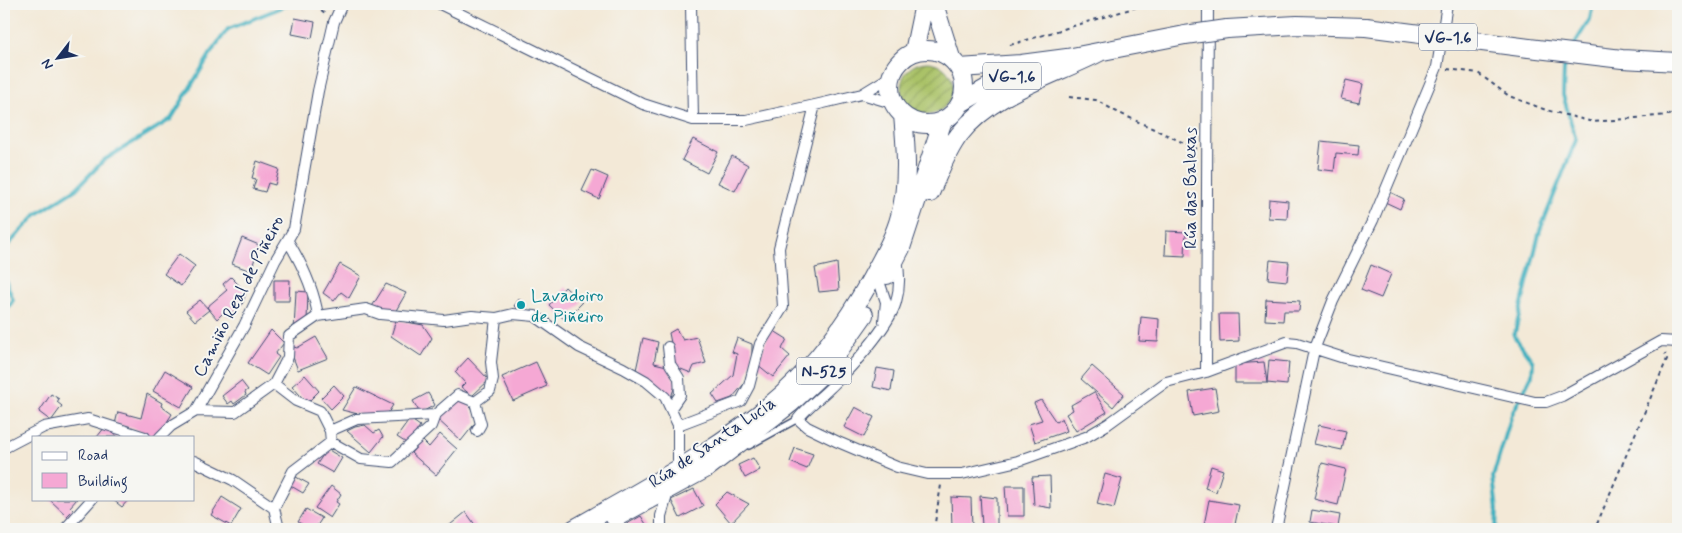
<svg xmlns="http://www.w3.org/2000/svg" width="1682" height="533" font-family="Mynerve,sans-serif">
<defs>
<pattern id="garden-furrows" width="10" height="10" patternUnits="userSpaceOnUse" patternTransform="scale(1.25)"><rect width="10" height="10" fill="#aac267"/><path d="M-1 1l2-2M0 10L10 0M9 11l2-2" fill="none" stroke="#8a9e58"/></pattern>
</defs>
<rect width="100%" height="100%" fill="#f6f6f2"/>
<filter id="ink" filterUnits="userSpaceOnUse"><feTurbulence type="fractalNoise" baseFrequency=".02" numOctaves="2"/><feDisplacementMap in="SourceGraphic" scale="10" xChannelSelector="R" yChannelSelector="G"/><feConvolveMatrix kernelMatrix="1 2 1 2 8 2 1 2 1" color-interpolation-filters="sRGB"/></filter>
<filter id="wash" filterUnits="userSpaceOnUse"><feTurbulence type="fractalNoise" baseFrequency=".0096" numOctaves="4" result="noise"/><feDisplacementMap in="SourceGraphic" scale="20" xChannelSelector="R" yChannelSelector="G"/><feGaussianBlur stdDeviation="1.12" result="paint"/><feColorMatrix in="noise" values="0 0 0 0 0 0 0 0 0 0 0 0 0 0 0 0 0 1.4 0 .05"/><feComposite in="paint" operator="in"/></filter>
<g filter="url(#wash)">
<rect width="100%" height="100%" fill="#f3e9d7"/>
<path fill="url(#garden-furrows)" stroke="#627862" d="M901 88a26 26 0 1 1 52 0a26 26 0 1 1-52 0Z"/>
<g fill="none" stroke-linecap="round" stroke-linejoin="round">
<path stroke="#43b1c0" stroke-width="4" d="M1572,48L1590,19L1593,4
M4,263L7,246L37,214L76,189L104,160L171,119L214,48L228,29L290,4
M4,277L13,300L4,314
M1496,529L1497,510L1493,477L1512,414L1532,375L1533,362L1514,336L1540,230L1576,140L1563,95L1564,69L1569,57"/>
</g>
<g id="blocks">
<path fill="#f5a8d4" d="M295,18L315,22L312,38L292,34Z
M1346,80L1363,84L1359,103L1341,99Z
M693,139L718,152L707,173L682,160Z
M1321,141L1359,145L1358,155L1336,153L1334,171L1318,169Z
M732,156L748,165L735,191L718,183Z
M257,161L279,169L275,185L268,183L265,192L253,189L256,179L252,178Z
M592,170L608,177L599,199L582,191Z
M1390,192L1404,199L1400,209L1385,202Z
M1269,199L1288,201L1287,219L1268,218Z
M1166,231L1186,232L1185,256L1165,255Z
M242,238L259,245L251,271L232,264Z
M179,254L195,266L181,286L164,274Z
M1270,260L1289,262L1287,281L1268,279Z
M837,263L839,290L819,292L815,268Z
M340,264L361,276L349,298L341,292L334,301L323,293Z
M1371,265L1391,274L1381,298L1361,290Z
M231,277L246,292L242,305L228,316L224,312L217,319L207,307L227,290L223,284Z
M274,280H290L289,301H274Z
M386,284L406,293L394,314L371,308Z
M565,287L582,303L565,320L549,305Z
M296,291L308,292L307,321L294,330Z
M519,299L527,305L522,312L514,306Z
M1266,299L1300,301L1299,311H1284L1283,321L1265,320Z
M200,300L209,310L195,321L186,311Z
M1219,314H1238L1239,341L1220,342Z
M1141,317L1159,319L1158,342L1139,341Z
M396,320L423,325L432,338L421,356L391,336Z
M676,329L683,340L697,337L706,363L694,366L691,373L676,367L669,333Z
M771,329L787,339L782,349L790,356L773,377L757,364Z
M271,330L284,343L275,354L279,357L267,375L248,363Z
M316,337L328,358L298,370L291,352L294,347L297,348Z
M643,338L658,342L654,363L667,366L676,383L671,397L636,370Z
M737,338L752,344V357L744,384L732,398L718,403L712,394L733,375L737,354L732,352Z
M468,358L489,380L472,396L461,387L465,383L455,372Z
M1269,360L1289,362L1287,385L1267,383Z
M536,362L547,386L513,401L502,377Z
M1264,362L1267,383H1235V364Z
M1092,366L1124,394L1113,407L1081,379Z
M877,368L894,371L891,391L873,387Z
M165,370L193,387L181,407L153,391Z
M305,375L319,391L307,403L292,386Z
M241,381L248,390L245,392L246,395L234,404L232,401L228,404L222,396Z
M334,385L344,396L331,409L321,398Z
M356,387L393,405L386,416L362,415L342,410Z
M1215,388L1219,411L1193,416L1189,392Z
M1094,392L1107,412L1076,431L1066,414L1073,410L1071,405Z
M428,393L435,405L420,413L413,401Z
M51,394L59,399L57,402L62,406L51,421L39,412Z
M147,394L162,403L161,406L172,414L162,430L152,437L138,430L115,424L118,412L141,418Z
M456,400L468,402L477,421L461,441L436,418Z
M1041,400L1056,422L1062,418L1067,431L1035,442L1029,424L1042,420L1034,403Z
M855,407L874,417L864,437L844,427Z
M410,419L420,426L408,444L397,437Z
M365,425L374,433L379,430L383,437L371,452L347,431L355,427Z
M1319,425L1346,431L1342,450L1314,444Z
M105,427L118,437H97Z
M440,434L457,449L436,475L411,453L422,440L429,447Z
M795,448L813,454L807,469L790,462Z
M327,449L342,458L333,473L317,464Z
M753,458L760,470L745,478L738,465Z
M1322,463L1346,469L1338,505L1314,499Z
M1211,466L1223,470L1216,492L1205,488Z
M1105,474L1122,479L1114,508L1097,504Z
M1050,476L1051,508L1034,505L1032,477Z
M296,477L309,484L303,493L291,486Z
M331,486L341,494L336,502L339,504L330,518L315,508Z
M1005,486H1024V516H1007Z
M694,489L703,506L680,518L671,500Z
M727,492L749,504L731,523L715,504Z
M980,496L997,498V526H982Z
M222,497L241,509L231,526L211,515Z
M951,497L971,498L972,528L952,527Z
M49,499H77L70,507L73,510L67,516Z
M112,499H129L122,507Z
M1209,500L1239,505L1234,529L1204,525Z
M306,509L322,518L315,529H310L298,522Z
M1312,510L1340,515L1338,527L1310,522Z
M466,512L478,529H445Z
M641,516L649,529H621L626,526L625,525Z"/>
</g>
</g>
<g filter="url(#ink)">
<use href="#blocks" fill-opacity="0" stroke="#3b4b70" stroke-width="1"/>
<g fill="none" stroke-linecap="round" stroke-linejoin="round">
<g stroke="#3b4b70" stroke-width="8">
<path id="service" d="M749,446L798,419"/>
</g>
<g stroke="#3b4b70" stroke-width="12">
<path id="minor" d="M440,4L643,104L693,120H746L815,105L862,94L893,75
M691,4L693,120
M862,94L895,104
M897,260C900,274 900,288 896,302C889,327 850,369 831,387C820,398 807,407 798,419L807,427L838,442L897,467L927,474H962L1018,461L1086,437L1108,424L1166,382L1206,372L1287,342L1297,343L1344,358L1535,402H1546L1562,396L1661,341L1678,342
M884,271L879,281L886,302L884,321
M318,316L366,309L380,314L444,320L472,316L496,318L513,314L535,316L579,347L623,368L646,381L665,397L678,425V468
M668,347L670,364L679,378L680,395L671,408
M1206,372L1208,4
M274,384L296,401L320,411L330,431
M475,402L490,391L493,379L491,362L496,318
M196,411L235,412L274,384L288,357L289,336L318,316C314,289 302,264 288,241
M435,415L431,426L392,462L361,459L331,442L330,431L357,419L435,415L458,395L475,402L481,424L477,431
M678,425L741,401L749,386L760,344L783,307L779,248L815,105
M160,437L171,426L196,411L244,326L275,261L294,229L318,91L334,22L342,4
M4,448L44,427L88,419L145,437
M194,461L233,480L274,508L279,529
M274,508L293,471L331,442
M65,529L92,499
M661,529V516L669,489
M1276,529L1314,350L1333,301L1373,220L1437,67L1447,4"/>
</g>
<g stroke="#3b4b70" stroke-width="20">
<path id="trunk" d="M934,4L951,58
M1227,29L1297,25L1366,27
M1529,48L1622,59L1678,62
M890 87a37 37 0 1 1 74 0a37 37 0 1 1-74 0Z
M914,52L924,4
M959,68L1021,64L1067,58L1185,35
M961,103L1001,80L1030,70
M930,193C938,175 946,152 959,135C993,91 1054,76 1102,51
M887,275L901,248L943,120
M615,518L707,468L791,403L823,373L864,315
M574,529C645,488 721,449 783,394C818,362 847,322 870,281C881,260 894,239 900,216C909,183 906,148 903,115"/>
</g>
<path stroke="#3b4b70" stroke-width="2" stroke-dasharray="4 4" stroke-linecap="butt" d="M320,4L319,9L326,15
M1010,45L1147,4
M1447,69L1478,73L1509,96L1546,110L1593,122L1678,114
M1069,97L1096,100L1115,111L1197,149
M1597,524L1667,359L1665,353
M934,529L941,485"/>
<use href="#service" stroke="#fff" stroke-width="5"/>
<use href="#minor" stroke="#fff" stroke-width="10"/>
<use href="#trunk" stroke="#fff" stroke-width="18"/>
<g stroke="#3b4b70" stroke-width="20" stroke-linecap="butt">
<path id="trunk-bridge" d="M1366,27L1529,48
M1185,35L1227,29"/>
</g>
<use href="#trunk-bridge" stroke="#fff" stroke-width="18"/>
</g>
</g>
<circle fill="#0f9aa8" stroke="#f6f6f2" stroke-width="2" cx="521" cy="305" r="5"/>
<g text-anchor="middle" stroke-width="4" stroke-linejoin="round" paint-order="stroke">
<g fill="#f6f6f2" stroke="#5d6b8a" stroke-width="1">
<rect x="1419" y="23.5" width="58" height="27" rx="4"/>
<rect x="983" y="62.5" width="58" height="27" rx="4"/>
<rect x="796.5" y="357.5" width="55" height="27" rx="4"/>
</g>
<g font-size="16" font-weight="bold" fill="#1b2f5e">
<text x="1448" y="43">VG-1.6</text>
<text x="1012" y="82">VG-1.6</text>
<text x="824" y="377">N-525</text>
</g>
<g font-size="18" fill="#1b2f5e" stroke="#f6f6f2">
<text transform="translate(1190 188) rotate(-90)" y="6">Rúa das Balexas</text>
<text transform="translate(238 296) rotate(-63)" y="6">Camiño Real de Piñeiro</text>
<text transform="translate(712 442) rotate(-34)" y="6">Rúa de Santa Lucía</text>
</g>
<g font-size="18" fill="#0d838f" stroke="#f6f6f2" text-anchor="start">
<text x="531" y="301">Lavadoiro<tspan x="531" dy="21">de Piñeiro</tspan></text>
</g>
</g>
<rect width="1682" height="533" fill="none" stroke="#f6f6f2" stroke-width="20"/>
<rect x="32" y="436" width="162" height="65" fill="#f6f6f2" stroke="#9ea6b7"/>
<rect x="42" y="452" width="25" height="8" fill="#ffffff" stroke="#9ea6b7"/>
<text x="78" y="460" font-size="15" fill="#1b2f5e">Road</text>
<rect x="42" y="473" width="25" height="15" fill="#f5a8d4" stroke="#9ea6b7"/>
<text x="78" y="486" font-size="15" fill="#1b2f5e">Building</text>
<g transform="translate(58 58) rotate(239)" stroke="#f6f6f2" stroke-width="4" paint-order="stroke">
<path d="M0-4L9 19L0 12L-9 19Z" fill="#1b2f5e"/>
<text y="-8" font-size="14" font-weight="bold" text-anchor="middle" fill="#1b2f5e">N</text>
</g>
</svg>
